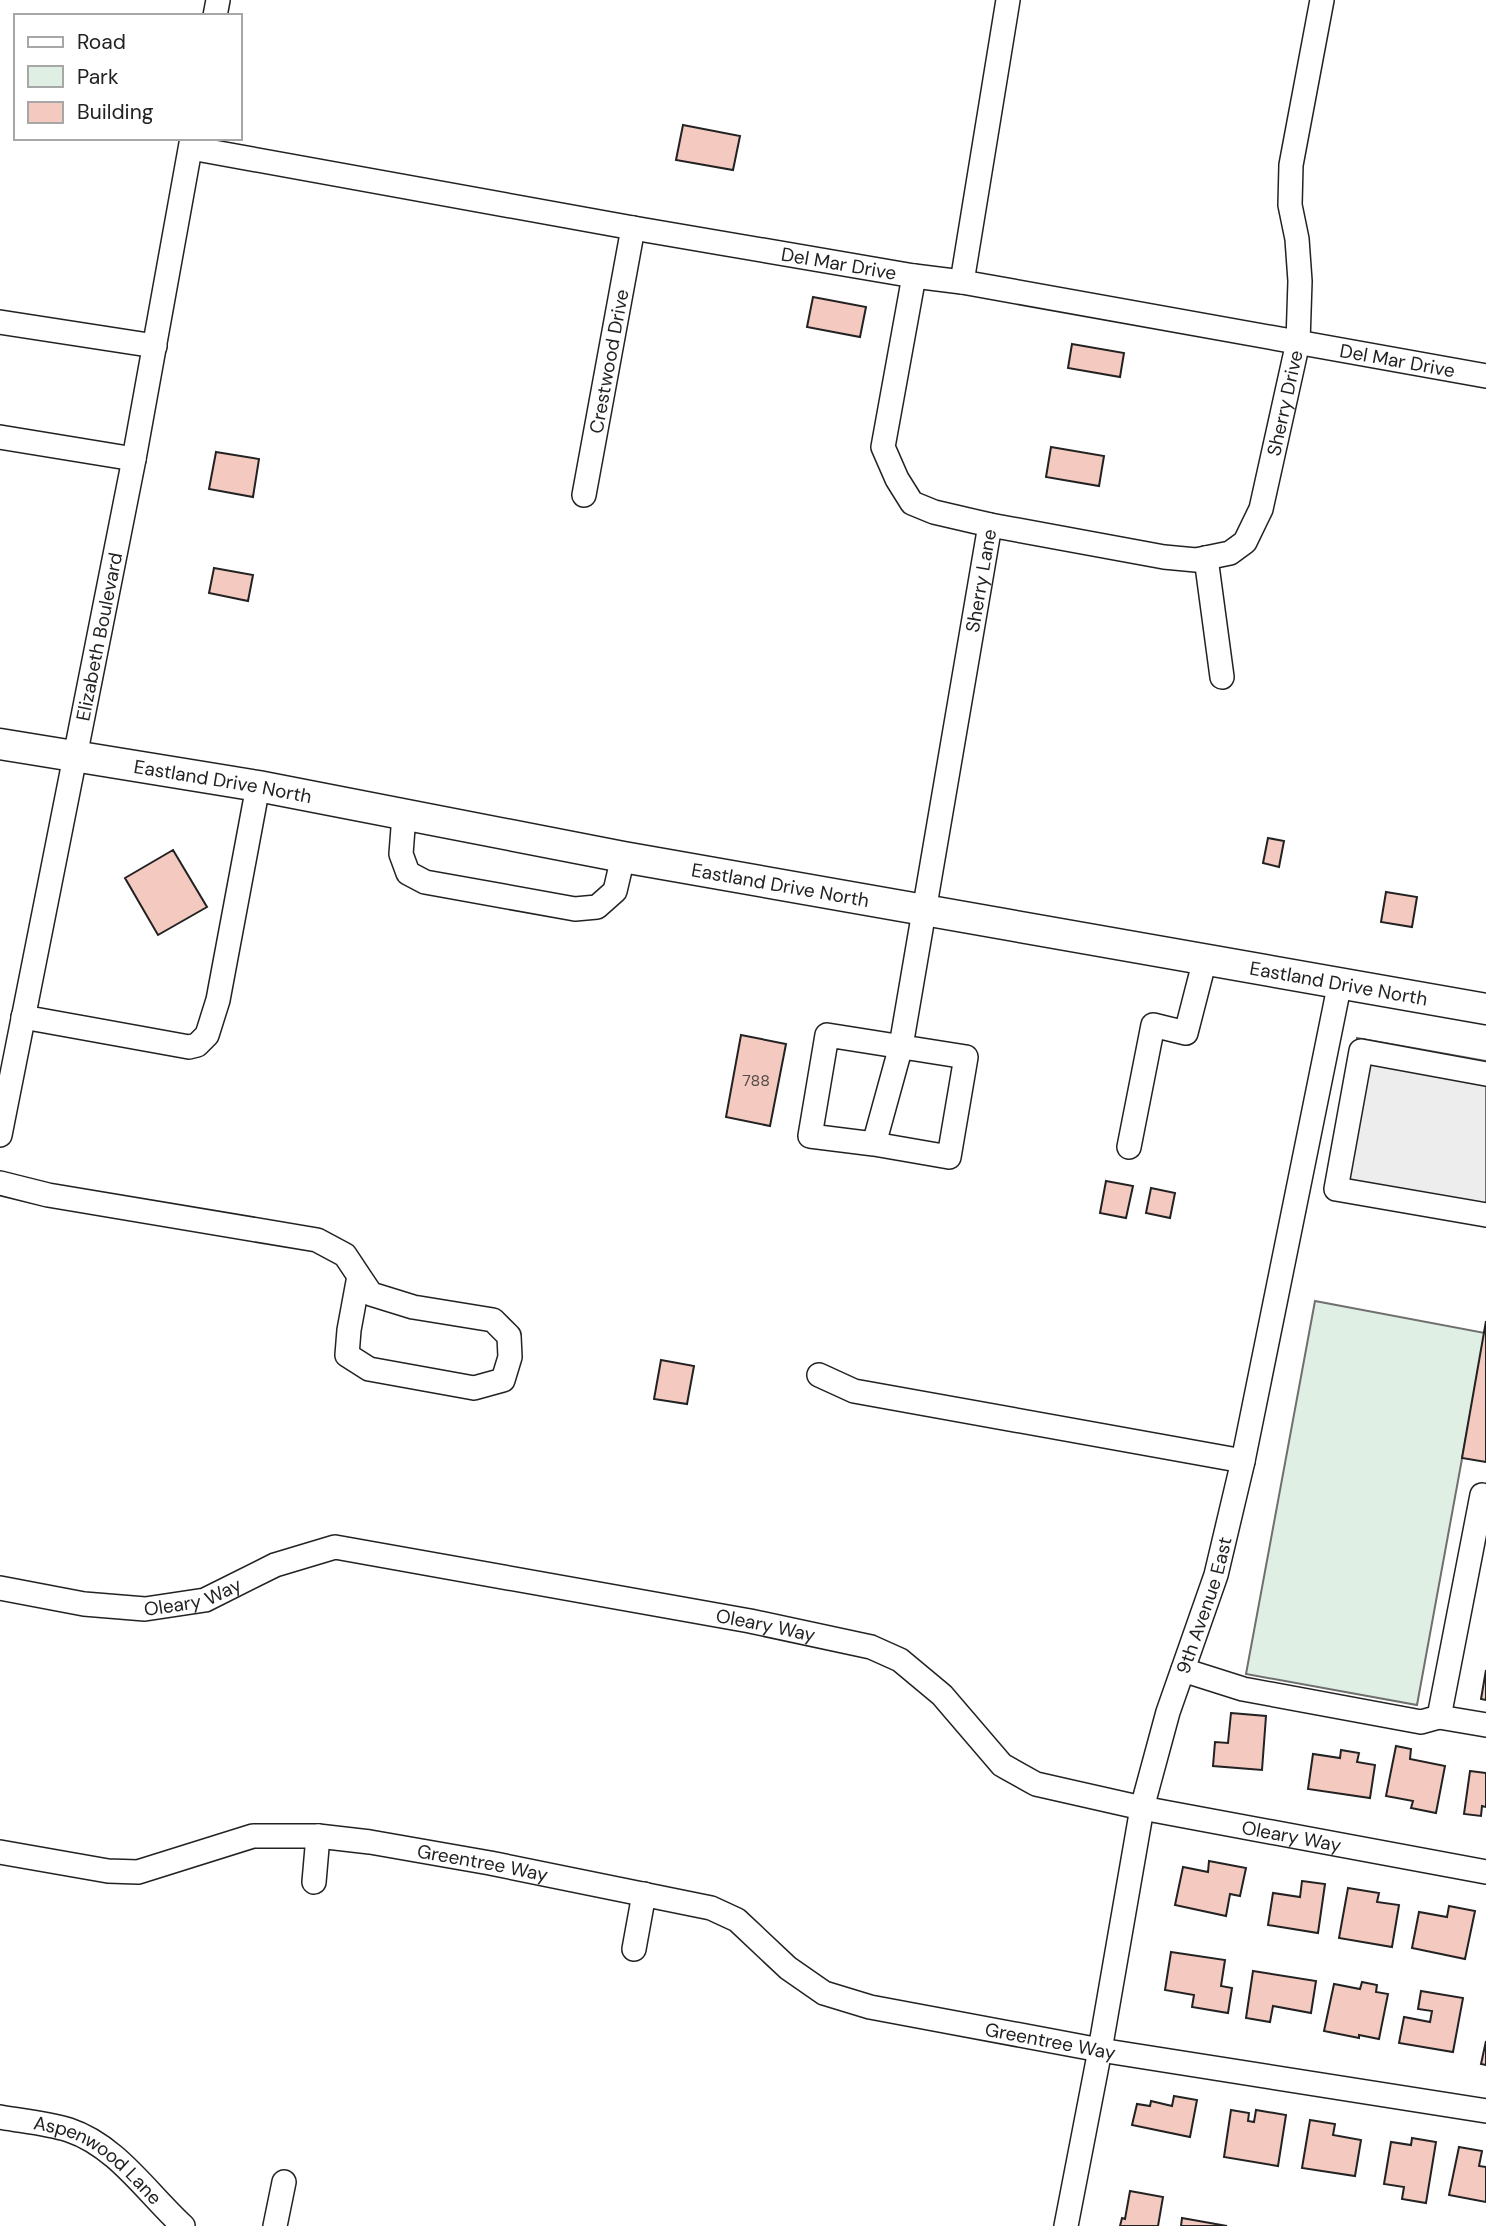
<svg xmlns="http://www.w3.org/2000/svg" width="1486" height="2226" font-family="'DM Sans',sans-serif">
<rect width="100%" height="100%" fill="#fff"/>
<path fill="#e0efe3" stroke="#6f6f6f" stroke-width="2" d="M1315,1301L1485,1333L1417,1705L1246,1674Z"/>
<path fill="#ededed" stroke="#6f6f6f" stroke-width="2" d="M1357,1038L1486,1061V1225L1327,1197Z"/>
<path fill="#f3c9c0" stroke="#222" stroke-width="2" d="M683,125L740,136L733,170L676,160Z
M813,297L866,307L860,337L807,327Z
M1072,344L1124,353L1120,377L1068,368Z
M1051,447L1104,456L1099,486L1046,477Z
M216,452L259,459L253,497L209,489Z
M214,568L253,575L248,601L209,593Z
M1268,838L1284,841L1279,867L1263,863Z
M173,850L207,907L158,935L125,878Z
M1386,892L1417,897L1412,927L1381,922Z
M741,1035L786,1044L770,1126L726,1117Z
M1106,1181L1133,1186L1126,1218L1100,1213Z
M1151,1188L1175,1193L1170,1218L1146,1213Z
M1486,1321V1462L1462,1458Z
M661,1360L694,1366L687,1404L654,1399Z
M1486,1670V1700L1481,1699Z
M1231,1713L1266,1716L1262,1770L1213,1766L1215,1742L1228,1743Z
M1396,1746L1411,1749L1410,1759L1445,1766L1436,1813L1411,1808L1413,1801L1386,1796Z
M1341,1750L1359,1753L1357,1762L1375,1765L1370,1798L1308,1789L1313,1754L1340,1758Z
M1470,1771L1486,1773V1807L1482,1806L1481,1816L1464,1814Z
M1209,1861L1246,1868L1240,1896L1230,1894L1226,1916L1175,1905L1183,1867L1208,1872Z
M1302,1881L1325,1884L1318,1933L1268,1925L1273,1893L1300,1897Z
M1348,1888L1379,1893L1377,1902L1399,1905L1392,1947L1339,1938Z
M1449,1906L1475,1911L1465,1959L1412,1948L1419,1912L1447,1917Z
M1171,1952L1225,1960L1221,1986L1232,1988L1228,2013L1192,2007L1194,1995L1165,1990Z
M1253,1971L1316,1981L1311,2013L1273,2006L1270,2022L1246,2018Z
M1362,1982L1377,1985L1376,1992L1388,1994L1379,2039L1359,2035V2038L1324,2031L1334,1984L1360,1989Z
M1421,1991L1463,1998L1453,2052L1399,2043L1404,2017L1430,2022L1432,2011L1418,2009Z
M1486,2041V2065L1481,2064Z
M1174,2096L1197,2100L1190,2137L1132,2125L1137,2104L1150,2106L1151,2101L1172,2106Z
M1231,2110L1249,2113L1248,2121L1254,2122L1256,2110L1286,2115L1278,2166L1224,2157Z
M1310,2120L1335,2124L1333,2135L1361,2140L1355,2176L1302,2168Z
M1412,2138L1436,2142L1426,2203L1402,2199L1404,2187L1384,2184L1391,2142L1411,2145Z
M1459,2147L1482,2151L1479,2166L1486,2167V2202L1449,2195Z
M1130,2191L1163,2197L1158,2226H1120L1122,2218L1125,2219Z
M1182,2218L1227,2226H1181Z"/>
<g fill="none" stroke-linecap="round" stroke-linejoin="round">
<g stroke="#222" stroke-width="26">
<g id="minor">
<path d="M215,16L218,0"/>
<path id="s1" d="M191,148L633,228L914,276L962,282L1486,376"/>
<path id="s2" d="M914,276L883,447L897,479L912,503L934,512L990,525L1164,557L1196,560L1230,553L1245,542L1261,509L1298,342L1300,281L1297,239L1290,205L1291,165L1322,0"/>
<path d="M962,282L1008,0"/>
<path d="M0,322L155,346"/>
<path d="M0,437L134,459"/>
<path id="s3" d="M584,495L633,228"/>
<path d="M1206,558L1222,677"/>
<path d="M404,815L401,854L408,873L425,882L575,909L597,907L615,891L623,857"/>
<path d="M23,1017L189,1047L197,1045L207,1035L218,1000L258,786"/>
<path d="M1486,1074L1361,1051L1336,1189L1486,1215"/>
<path id="s4" d="M0,1135L134,459L192,138"/>
<path id="s5" d="M874,1144L949,1157L966,1057L827,1035L810,1136L874,1144L901,1046L990,525"/>
<path d="M1129,1147L1153,1025L1186,1033L1205,959"/>
<path d="M0,1183L48,1195L317,1240L345,1255L371,1294L413,1307L493,1320L509,1336L510,1357L503,1380L474,1388L369,1369L347,1355L349,1330L359,1276"/>
<path d="M819,1375L854,1391L1243,1461"/>
<path d="M1486,1496L1482,1495L1439,1717L1486,1725"/>
<path id="s6" d="M0,1588L84,1604L145,1609L205,1600L275,1565L335,1547L750,1621L871,1647L900,1660L942,1695L1002,1765L1036,1784L1142,1808L1486,1872"/>
<path d="M1183,1670L1243,1689L1421,1722L1439,1717"/>
<path id="s7" d="M0,1852L108,1871L138,1872L253,1836H318L370,1842L490,1863L711,1908L737,1920L788,1968L824,1993L870,2007L1100,2050L1486,2111"/>
<path d="M314,1882L318,1836"/>
<path d="M634,1949L644,1894"/>
<path id="s8" d="M0,2117C22,2121 47,2123 69,2130C117,2146 147,2193 183,2226"/>
<path d="M275,2226L284,2182"/>
<path id="s9" d="M1066,2226L1100,2050L1142,1808L1168,1712L1216,1575L1243,1461L1340,982"/>
</g>
</g>
<g stroke="#222" stroke-width="33">
<g id="major">
<path id="s10" d="M0,744L258,786L623,857L1486,1009"/>
</g>
</g>
<use href="#minor" stroke="#fff" stroke-width="23"/>
<use href="#major" stroke="#fff" stroke-width="30"/>
</g>
<g text-anchor="middle" stroke-width="5" stroke-linejoin="round" paint-order="stroke">
<g font-size="16" fill="#564c4a">
<text x="756" y="1086">788</text>
</g>
<g font-size="19" fill="#222" stroke="#fff">
<text dy="7" stroke="none"><textPath href="#s1" startOffset="658">Del Mar Drive</textPath></text>
<text dy="7" stroke="none"><textPath href="#s1" startOffset="1225">Del Mar Drive</textPath></text>
<text dy="7" stroke="none"><textPath href="#s3" startOffset="136">Crestwood Drive</textPath></text>
<text dy="7" stroke="none"><textPath href="#s2" startOffset="726">Sherry Drive</textPath></text>
<text dy="7" stroke="none"><textPath href="#s5" startOffset="1059">Sherry Lane</textPath></text>
<text dy="7" stroke="none"><textPath href="#s4" startOffset="508">Elizabeth Boulevard</textPath></text>
<text dy="7" stroke="none"><textPath href="#s10" startOffset="226">Eastland Drive North</textPath></text>
<text dy="7" stroke="none"><textPath href="#s10" startOffset="793">Eastland Drive North</textPath></text>
<text dy="7" stroke="none"><textPath href="#s10" startOffset="1360">Eastland Drive North</textPath></text>
<text dy="7" stroke="none"><textPath href="#s6" startOffset="196">Oleary Way</textPath></text>
<text dy="7" stroke="none"><textPath href="#s9" startOffset="637">9th Avenue East</textPath></text>
<text dy="7" stroke="none"><textPath href="#s6" startOffset="786">Oleary Way</textPath></text>
<text dy="7" stroke="none"><textPath href="#s6" startOffset="1372">Oleary Way</textPath></text>
<text dy="7" stroke="none"><textPath href="#s7" startOffset="492">Greentree Way</textPath></text>
<text dy="7" stroke="none"><textPath href="#s7" startOffset="1099">Greentree Way</textPath></text>
<text dy="7" stroke="none"><textPath href="#s8" startOffset="110">Aspenwood Lane</textPath></text>
</g>
</g>
<rect x="14" y="14" width="228" height="126" fill="#ffffff" stroke="#a7a7a7" stroke-width="2"/>
<rect x="28" y="37" width="35" height="10" fill="#ffffff" stroke="#a7a7a7" stroke-width="2"/>
<text x="77" y="49" font-size="21" fill="#222222">Road</text>
<rect x="28" y="66" width="35" height="21" fill="#e0efe3" stroke="#a7a7a7" stroke-width="2"/>
<text x="77" y="84" font-size="21" fill="#222222">Park</text>
<rect x="28" y="102" width="35" height="21" fill="#f3c9c0" stroke="#a7a7a7" stroke-width="2"/>
<text x="77" y="119" font-size="21" fill="#222222">Building</text>
</svg>
